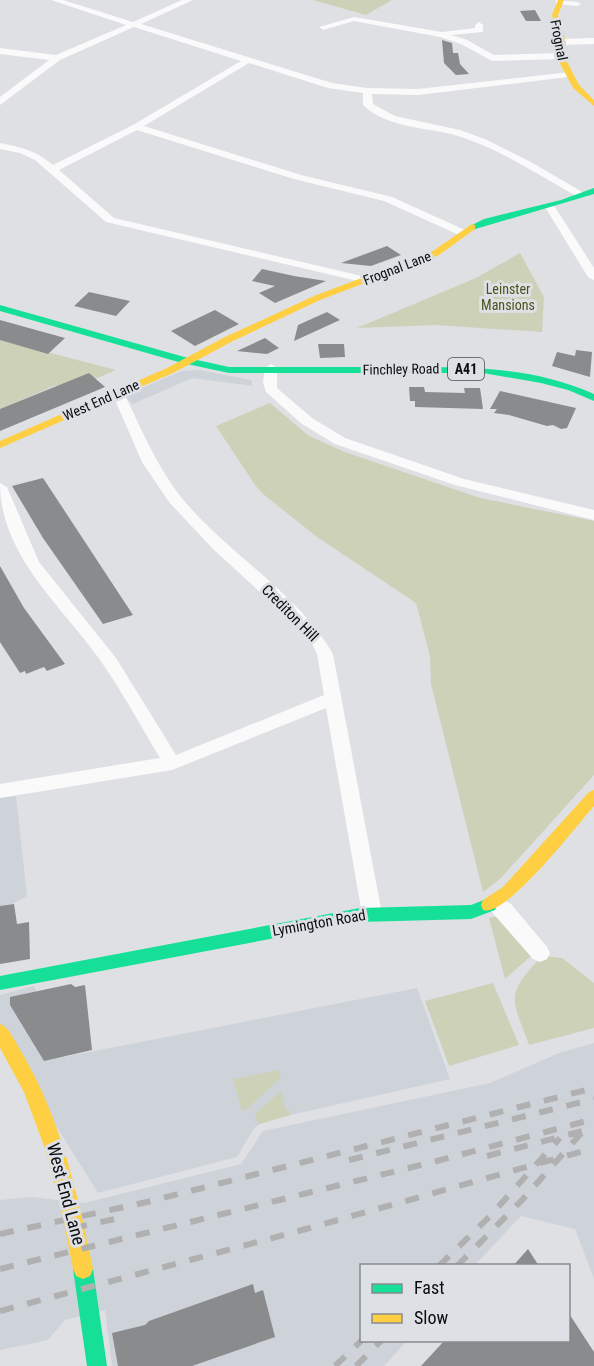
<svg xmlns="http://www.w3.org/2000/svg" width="594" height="1366" font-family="'Roboto Condensed',sans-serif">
<rect width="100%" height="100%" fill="#dee0e3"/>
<path fill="#ced3da" d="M200,370L251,380L253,386L192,378L133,404L123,396L182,371Z
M16,796L27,896L12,904L0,906V797Z
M34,986L64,1057L417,988L450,1079L264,1121L254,1128L237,1157L98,1193L0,1036V995Z
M594,1043V1279L575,1229L521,1216L475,1265L362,1266V1340L407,1341L384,1366H112L105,1310L65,1320L48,1340L0,1350V1200L31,1197L84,1203L241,1164L263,1131L490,1083L559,1053Z"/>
<path fill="#cdd1b8" d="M313,0H392L366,15Z
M520,253L544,297L542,332L436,325L357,328L476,278Z
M0,340L116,370L95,379L54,386L0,409Z
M270,403L309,436L345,452L480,498L594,521V775L500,879L483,892L431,684L430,656L416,603L317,537L263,494L255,485L216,426Z
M498,916L532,955L505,979L489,918Z
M542,956L562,958L594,983V1028L529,1045C511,996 505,996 542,956Z
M493,983L519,1045L449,1066L425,1001Z
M279,1070L281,1078L246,1110L242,1111L233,1079Z
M281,1091L286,1110H289L290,1115L260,1124L256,1121L255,1114Z"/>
<path fill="#898b8d" d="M535,10L541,21H526L520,11Z
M442,40L452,43L453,53H458L460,64L469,74L456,75L444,63Z
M387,246L401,255L371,266L341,263Z
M262,269L294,276L326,281L275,303L259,293L275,286L252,281Z
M89,292L130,301L116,316L74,306Z
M215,310L239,324L195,346L171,331Z
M327,312L340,320L294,341L298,325Z
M0,320L65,338L48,354L0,340Z
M265,338L279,348L267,354L237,351Z
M318,344H344L345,357L320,358Z
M576,350L592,352L590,377L552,366L557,352L575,356Z
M89,373L105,387L0,431V409Z
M409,387H424L425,392L465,393L464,388H480L483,409L415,407V401H410Z
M500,391L576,408L567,428L561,429L553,425L547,426L509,415L494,413L497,409H490Z
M43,478L133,615L103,624L43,538L12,486Z
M0,566L24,608L65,664L47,671L44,667L26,674L25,671L20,673L9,656L0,642Z
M14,904L17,924L29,922L30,959L0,964V906Z
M71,984L75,987L85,985L92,1050L44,1061L10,1005V997Z
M528,1249L539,1266H513Z
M253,1284L255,1293L263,1290L275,1337L192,1366H118L112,1333L145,1325L149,1321Z
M568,1312L594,1352V1366H421L444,1341H568Z"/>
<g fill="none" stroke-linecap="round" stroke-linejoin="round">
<path fill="#fafafb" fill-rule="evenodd" d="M51,0H63L133,22L182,0H193L141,24L332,83L367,88L418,89L571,72V76L568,77L418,95L372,94L373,104L395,116L460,130L487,140L531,162L589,196L580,198C543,178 507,153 467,139C434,126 390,131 363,105V93L328,88L249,63L144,126L301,175L392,197L467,231V235H459L384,201L294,179L137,130L59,170L114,218L366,277L372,280L366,283L106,222L35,160L20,153L0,149V143C21,147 37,151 53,165L133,125L241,61L134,27L60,60L0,105V97L49,60L0,54V48L56,55L126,25Z
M556,0L577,2L581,4L577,6L559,4H556Z
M354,17L442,32L475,28V25L479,22L483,25V32L451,35L467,40L494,55L560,53L564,56L560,59L492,61L461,44L440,37L354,21L323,30L319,27Z
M594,38V44L562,45L558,42L562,39Z
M550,204L555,207L594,268V280L588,277L545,207Z
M271,364L277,368V388L312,418L345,438L464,479L594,510V520L455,485L335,444L302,424L266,392L263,382L265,368Z
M118,389L124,393C145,437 162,479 196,514C240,561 301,598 333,654L382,914L379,920L372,922L365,920L362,914L326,708L172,770L0,798V784L160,758C142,728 125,697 105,667C66,609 0,558 0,483L7,487L39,562L116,658L176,755L324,695L317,654L312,644L294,623L213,549L169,502L142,462L112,393Z
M494,895L511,904L547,947L550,953L547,959L540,962L533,959L484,903L487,897Z"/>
<path fill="#16e098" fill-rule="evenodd" d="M594,188V194L472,230L468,227L484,219L561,200Z
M0,305L188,358L229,367C281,367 333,367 386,367C457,367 528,364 594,394V401L568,390L541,383L483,373H229L182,363L0,311Z
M489,898L495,900L497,905L495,910L471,919L360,922L0,990V976L360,908L471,905Z
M83,1259L90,1262L93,1269L107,1366H87L73,1269L76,1262Z"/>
<path fill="#ffcf43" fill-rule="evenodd" d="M558,0H564L558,15L566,43L564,56L579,85L594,100V106L573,88L556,56L558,43L552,15Z
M472,224L475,225V229L439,255L320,300L233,341L175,372L0,448V441L167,368L225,337L314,296L433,251Z
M594,790V806C577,825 506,918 483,910L481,905L483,900L503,887L589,792Z
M0,1024C10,1028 14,1040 19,1048C60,1115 78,1194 93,1269L90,1276L83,1279L76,1276L73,1269L61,1208L44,1146L24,1092L0,1048Z"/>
<path stroke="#b0b0b1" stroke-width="6" stroke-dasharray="14 14" stroke-linecap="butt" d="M487,1156L594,1128
M349,1160L594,1099
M73,1228L120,1218
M0,1234L147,1202L594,1088
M439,1266L490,1216L560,1138
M457,1266L523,1199L584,1130
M0,1269L433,1162L594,1119
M0,1311L306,1229L594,1148
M335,1366L362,1340
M356,1366L382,1340"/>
</g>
<g text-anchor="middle" stroke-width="6" stroke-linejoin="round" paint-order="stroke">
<g font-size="14" fill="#0b0c0e" stroke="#dde0e4">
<text transform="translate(559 40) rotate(79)" y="5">Frognal</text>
<text transform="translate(397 268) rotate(-21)" y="5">Frognal Lane</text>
<text transform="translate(401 369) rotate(-1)" y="5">Finchley Road</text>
<text transform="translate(101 400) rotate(-24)" y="5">West End Lane</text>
</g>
<g font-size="14" fill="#4e521a" stroke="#dde0e4">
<text x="508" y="294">Leinster<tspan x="508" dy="16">Mansions</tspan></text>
</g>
<rect fill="#dde0e4" stroke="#4a4c4e" stroke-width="1.5" x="448" y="358" width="36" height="22" rx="4.5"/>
<g font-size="14" font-weight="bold" fill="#0b0c0e">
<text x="466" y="374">A41</text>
</g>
<g font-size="15" fill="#0b0c0e" stroke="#dde0e4">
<text transform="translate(290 613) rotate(45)" y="5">Crediton Hill</text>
<text transform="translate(319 923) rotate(-10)" y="5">Lymington Road</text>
</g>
<g font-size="18" fill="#0b0c0e" stroke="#dde0e4">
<text transform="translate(66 1194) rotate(75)" y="6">West End Lane</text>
</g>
</g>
<rect x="360" y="1264" width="210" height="78" fill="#dde0e4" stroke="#898b8e" stroke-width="1.5"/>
<rect x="372" y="1284" width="30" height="9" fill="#16e098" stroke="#898b8e" stroke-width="1.5"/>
<text x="414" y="1294" font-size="18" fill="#0b0c0e">Fast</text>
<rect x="372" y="1314" width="30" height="9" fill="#ffcf43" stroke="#898b8e" stroke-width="1.5"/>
<text x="414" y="1324" font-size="18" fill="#0b0c0e">Slow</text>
</svg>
